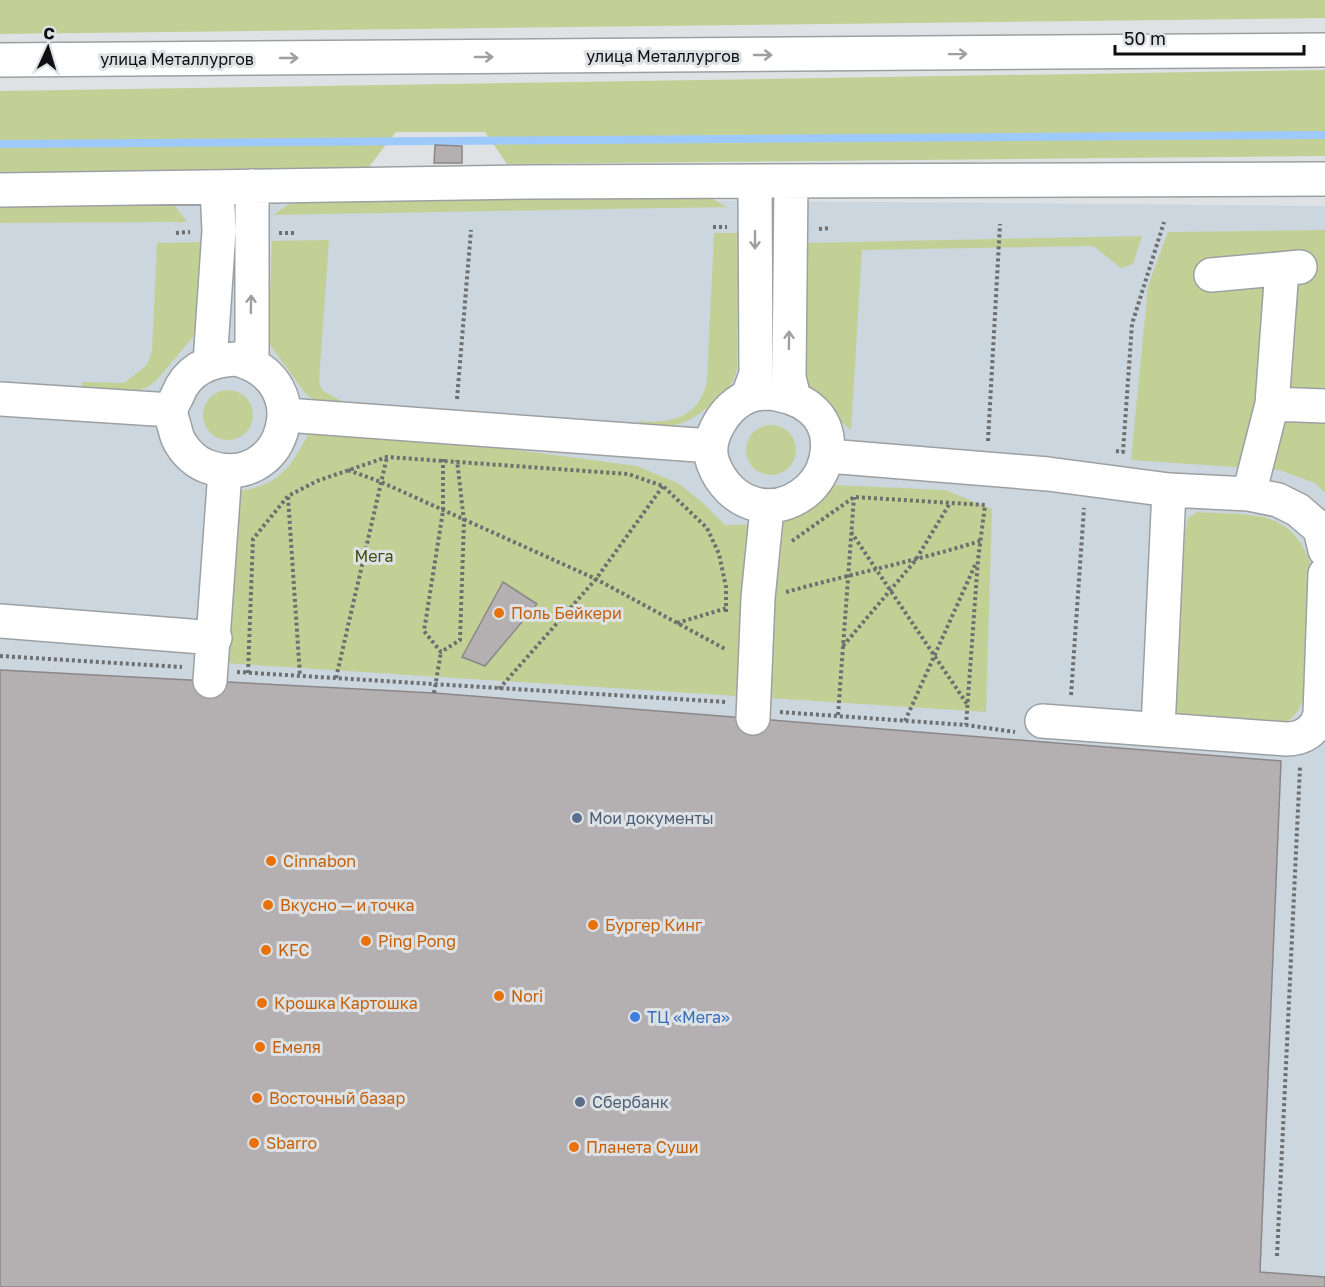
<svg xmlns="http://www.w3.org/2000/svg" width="1325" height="1287" font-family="'Golos Text',sans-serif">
<rect width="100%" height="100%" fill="#dee2e5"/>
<path fill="#cbd6de" d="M226,196L1325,206V1287H0V200Z"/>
<path fill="#c3d095" d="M0,0H1325V18L0,34Z
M1325,70V156L507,164L485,132H396L368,168L0,174V91Z
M702,193L727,207L273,215L301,196Z
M172,202L187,222L0,223V204Z
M1325,230V493L1315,483L1279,470L1131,460L1148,286L1168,232Z
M714,233H738L737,369C733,385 725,393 713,403C687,426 672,428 638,427L639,421C671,424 700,417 707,381Z
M1142,236L1133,264L1121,268L1093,246L862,250L851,430L810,396L797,371L803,243Z
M329,240L319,381L322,390L341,401V407L315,401L305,393L268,342L272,241Z
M202,242L198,331L156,381L146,388L136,391L82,389V382L124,383L147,365L152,351L157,243Z
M203 415a25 25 0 1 1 50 0a25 25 0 1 1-50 0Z
M746 450a25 25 0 1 1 50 0a25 25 0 1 1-50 0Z
M309,433L509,449L637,466L678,483L702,502L725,525L782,524L835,485L945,490L992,509L986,712L223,663L239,491C280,485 290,468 309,433Z
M1197,512C1252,516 1291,506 1312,567L1306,689C1302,705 1297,717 1281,726L1178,715L1175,704L1185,531L1188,518Z"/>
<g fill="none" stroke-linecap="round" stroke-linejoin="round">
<path stroke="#9dc9fd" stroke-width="8" d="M0,144L1325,135"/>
</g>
<path fill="#b4afb1" stroke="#8b8788" stroke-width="1.5" d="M435,145L462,146V163H434Z
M503,582L537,604L485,666L462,657Z
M0,670L434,693L1281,761L1260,1272L1325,1277V1287H0Z"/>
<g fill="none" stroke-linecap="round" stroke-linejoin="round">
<g stroke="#9ca0a3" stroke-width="36">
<path id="minor" d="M791,181L789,377L794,398
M0,190L529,182L1325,179
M1211,275L1300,267
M236,359C320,380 283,495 206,466C193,461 180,447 176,433C175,427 171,418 171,411C171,406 176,399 178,394C188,369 210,360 236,359Z
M210,363L219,231L217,187
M252,363V186
M772,393C786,396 799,399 810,408C836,428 831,468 809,489C775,520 729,506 713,463C704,438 726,405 749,396C756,393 765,393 772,393Z
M748,396L756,374L755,182
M0,399L171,410
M1272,404L1325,406
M286,415L711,446
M828,456L1048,474L1169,490L1249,494L1278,500L1298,510L1320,529L1325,550
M1249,494L1272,404L1282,269
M0,621L215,638
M210,681L225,471
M753,718L758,598L767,508
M1042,721L1286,739C1303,739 1316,731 1320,714L1325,574
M1158,729L1169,490"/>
</g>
<g stroke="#9ca0a3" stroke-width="36">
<path id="major" d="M0,60L1325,50"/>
</g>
<path stroke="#6d6f71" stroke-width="4" stroke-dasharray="3 3" stroke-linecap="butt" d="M713,227H727
M819,229L831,228
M176,233L190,232
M279,233H297
M457,399L471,230
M988,441L1000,224
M1116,451L1123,452L1132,324L1164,222
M443,459V511L424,631L441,652L460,640L464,521L457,460
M348,470L381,482L596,579L727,650
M288,497L300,676
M851,532L967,704
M792,541L854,497L985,505L978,560L966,725
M786,592C851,574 916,561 980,541
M677,623L727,608
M843,646L915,561L950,503
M0,656L182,667
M237,672L727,702
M248,673L253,539L288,496L317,481L387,457L628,474L663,486L707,528L719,554L726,587V614
M336,678L387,457
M499,689L596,579L663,486
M434,693L441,652
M1071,695L1084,508
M780,712L966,725L1015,732
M838,715L854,497
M905,721L976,563
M1277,1256L1300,767"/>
<use href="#minor" stroke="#fff" stroke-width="33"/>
<use href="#major" stroke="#fff" stroke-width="33"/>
</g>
<defs><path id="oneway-shaft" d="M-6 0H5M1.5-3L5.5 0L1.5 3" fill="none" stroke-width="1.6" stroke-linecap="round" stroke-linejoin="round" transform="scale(1.5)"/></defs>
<g stroke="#9f9f9f">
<use href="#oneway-shaft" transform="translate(958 54) rotate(-1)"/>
<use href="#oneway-shaft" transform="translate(763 55)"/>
<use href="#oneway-shaft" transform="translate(484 57)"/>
<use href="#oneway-shaft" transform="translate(289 58)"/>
<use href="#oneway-shaft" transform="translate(755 240) rotate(90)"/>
<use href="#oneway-shaft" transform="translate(251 304) rotate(-89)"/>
<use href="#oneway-shaft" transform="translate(789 340) rotate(-89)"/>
</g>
<g fill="#e8710a" stroke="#dee2e5" stroke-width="2">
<circle cx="499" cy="613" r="6"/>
<circle cx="271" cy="861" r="6"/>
<circle cx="268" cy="905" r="6"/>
<circle cx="593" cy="925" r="6"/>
<circle cx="366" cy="941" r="6"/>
<circle cx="266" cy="950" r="6"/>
<circle cx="499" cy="996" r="6"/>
<circle cx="262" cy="1003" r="6"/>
<circle cx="260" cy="1047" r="6"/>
<circle cx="257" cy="1098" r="6"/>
<circle cx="254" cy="1143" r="6"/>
<circle cx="574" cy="1147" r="6"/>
</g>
<g fill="#5c6f8a" stroke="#dee2e5" stroke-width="2">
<circle cx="577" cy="818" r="6"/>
<circle cx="580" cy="1102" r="6"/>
</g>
<circle fill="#3f7fe0" stroke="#dee2e5" stroke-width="2" cx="635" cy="1017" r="6"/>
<g text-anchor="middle" stroke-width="6" stroke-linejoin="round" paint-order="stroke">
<g font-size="16" fill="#0e0f10" stroke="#dee2e5">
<text x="663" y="62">улица Металлургов</text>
<text x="177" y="65">улица Металлургов</text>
</g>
<g font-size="16" fill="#424c0e" stroke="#dee2e5">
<text x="374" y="562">Мега</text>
</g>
<g font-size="16" fill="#c56008" stroke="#dee2e5" text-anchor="start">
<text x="511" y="619">Поль Бейкери</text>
<text x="283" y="867">Cinnabon</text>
<text x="280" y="911">Вкусно — и точка</text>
<text x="605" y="931">Бургер Кинг</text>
<text x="378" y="947">Ping Pong</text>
<text x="278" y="956">KFC</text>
<text x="511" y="1002">Nori</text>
<text x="274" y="1009">Крошка Картошка</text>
<text x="272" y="1053">Емеля</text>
<text x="269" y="1104">Восточный базар</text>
<text x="266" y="1149">Sbarro</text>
<text x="586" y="1153">Планета Суши</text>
</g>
<g font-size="16" fill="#4e5e75" stroke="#dee2e5" text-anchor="start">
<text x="589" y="824">Мои документы</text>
<text x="592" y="1108">Сбербанк</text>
</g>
<g font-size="16" fill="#366cbe" stroke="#dee2e5" text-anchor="start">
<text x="647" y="1023">ТЦ «Мега»</text>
</g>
</g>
<g transform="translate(48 48) rotate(4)" stroke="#dee2e5" stroke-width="4.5" paint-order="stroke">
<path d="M0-4.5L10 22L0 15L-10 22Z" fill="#0e0f10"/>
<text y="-9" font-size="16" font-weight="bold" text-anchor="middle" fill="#0e0f10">С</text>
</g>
<path d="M1115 45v9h189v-9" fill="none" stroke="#0e0f10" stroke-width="3"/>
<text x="1124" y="45" font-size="18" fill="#0e0f10" stroke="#dee2e5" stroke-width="4.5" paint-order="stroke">50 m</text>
</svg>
